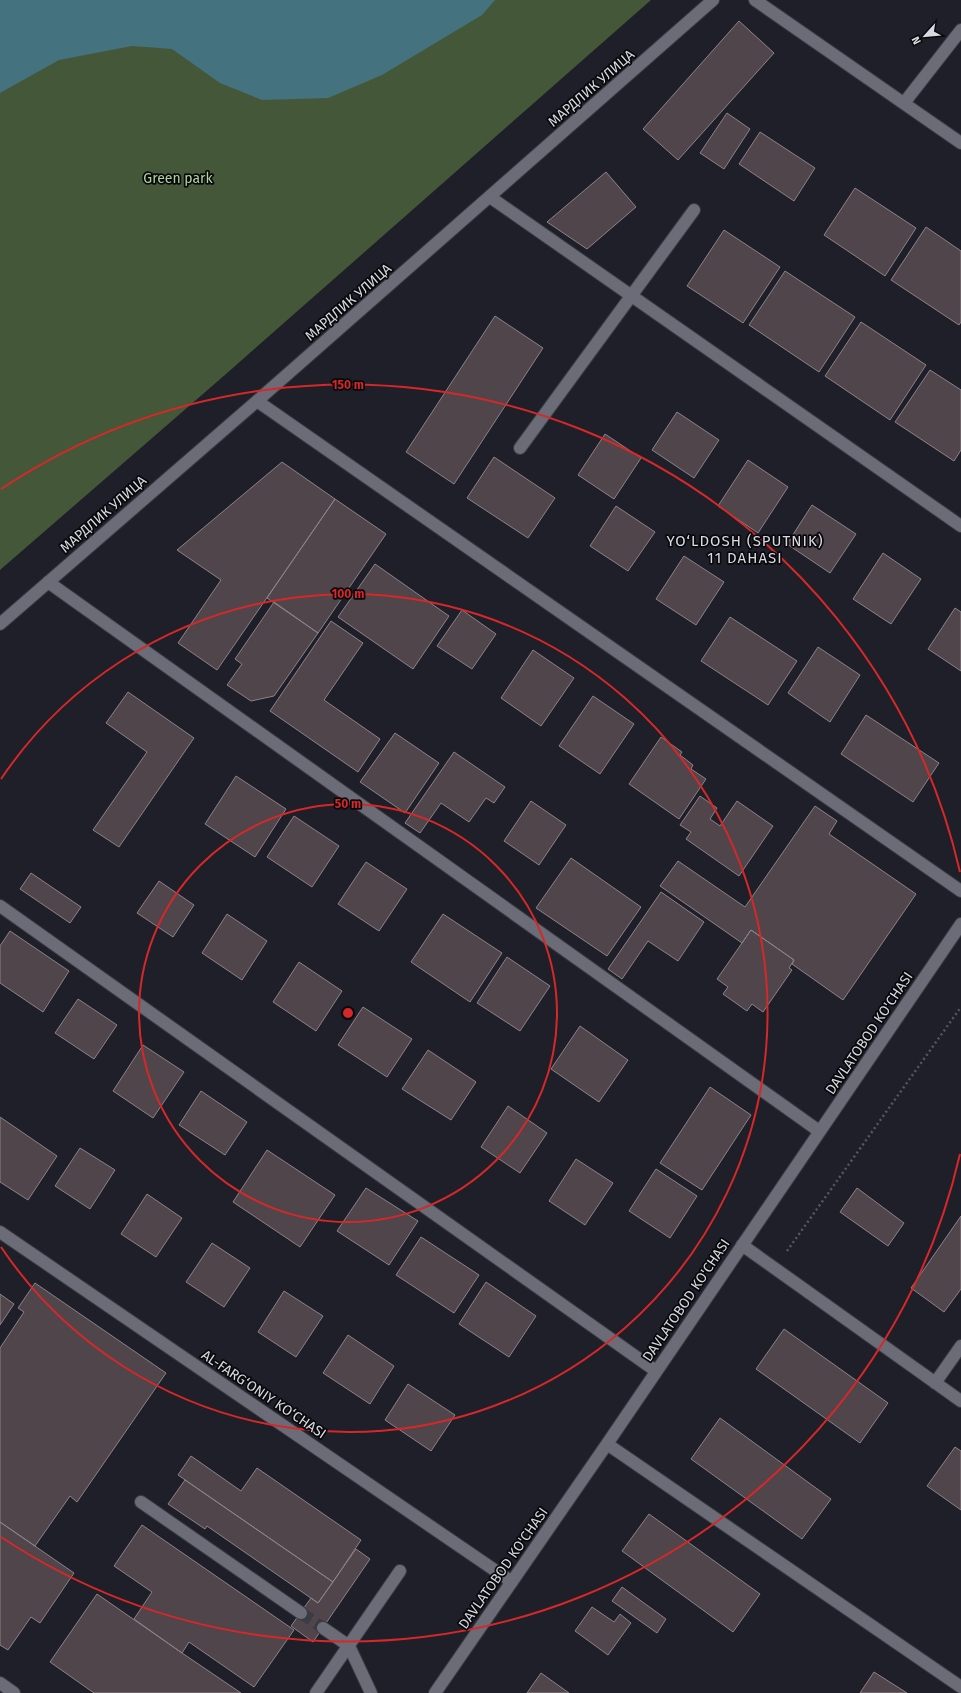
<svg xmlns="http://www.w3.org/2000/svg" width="961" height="1693" font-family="'Fira Sans',sans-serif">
<rect width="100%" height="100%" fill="#1e1f28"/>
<path fill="#445738" d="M0,0H651L226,374L0,570Z"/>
<path fill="#45727f" d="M0,0H495L482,15L382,75L328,98L262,100L220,83L172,49L132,46L59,60L0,93Z"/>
<path fill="#4f454b" stroke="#8e8289" d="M739,21L774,53L678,160L643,129Z
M727,113L750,129L724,169L700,153Z
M760,132L815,168L794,201L739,164Z
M606,172L636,207L587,249L547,222Z
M855,188L916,228L885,276L824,235Z
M926,227L961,251V322L959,325L891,280Z
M724,230L780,267L743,323L687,286Z
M785,271L855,317L819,372L749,325Z
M495,316L543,348L454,484L406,452Z
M861,322L926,365L890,420L825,376Z
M930,370L961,390V450L954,461L895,422Z
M677,412L719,440L694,478L652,450Z
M605,434L641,458L614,499L578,475Z
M494,457L555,498L528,538L467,498Z
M748,460L788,487L758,533L718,506Z
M282,462L335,499L217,670L178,643L221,580L177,550Z
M335,499L386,534L318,633L267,598Z
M812,505L856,534L830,573L787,544Z
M616,506L655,532L628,571L590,546Z
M883,553L921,579L891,624L853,599Z
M684,556L724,582L696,625L656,599Z
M375,564L449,616L413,669L338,617Z
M274,602L318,633L274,696L251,701L227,685L242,664L235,659Z
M955,608L961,612V671L928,649Z
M462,610L496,634L472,669L437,646Z
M730,617L797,661L768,705L701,661Z
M331,621L363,643L324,700L380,739L358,772L270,711Z
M818,647L860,675L830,722L788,693Z
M533,650L574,678L541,726L501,698Z
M128,692L194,738L119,847L93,830L147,752L106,723Z
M593,696L634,724L600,774L559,746Z
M866,715L939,763L913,802L841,754Z
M395,733L439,763L405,813L360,782Z
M661,737L682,752L680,755L693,765L691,769L706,779L679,819L629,784Z
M454,752L505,787L494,803L486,798L469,822L441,803L420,833L405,823Z
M236,776L286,809L255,857L205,824Z
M700,796L717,808L710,819L720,826L737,801L773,826L739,876L686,839L691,832L680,825Z
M531,801L566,825L539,865L504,841Z
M815,806L837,821L829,834L916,894L843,1000L792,964L794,960L751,930L742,943L660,886L678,861L745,907Z
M294,816L339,846L312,887L267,857Z
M571,858L641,907L607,956L536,908Z
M366,862L407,889L379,931L338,904Z
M31,873L81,907L70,923L20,889Z
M159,881L194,905L173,937L137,913Z
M661,892L704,922L678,961L648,941L622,979L608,969Z
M227,914L267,941L242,980L202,953Z
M443,914L502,953L470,1002L411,962Z
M751,930L794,960L789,968L792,970L763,1012L752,1004L747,1011L723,994L728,987L717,979Z
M10,931L69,971L43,1012L0,983V946Z
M507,957L550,986L520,1031L477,1003Z
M299,962L342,991L316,1031L273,1002Z
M78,999L117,1025L94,1059L55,1033Z
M363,1007L412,1039L387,1077L338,1045Z
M580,1026L628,1060L599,1102L551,1069Z
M143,1045L184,1072L153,1118L113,1091Z
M428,1050L476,1082L451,1120L402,1089Z
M710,1087L751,1115L702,1190L660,1163Z
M201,1091L247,1122L225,1155L179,1125Z
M508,1106L547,1133L520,1173L481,1147Z
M0,1117L57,1156L28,1200L0,1182Z
M80,1148L115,1170L90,1209L55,1186Z
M267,1150L335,1195L300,1247L233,1202Z
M576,1159L613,1183L585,1225L549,1201Z
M656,1169L697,1196L670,1238L629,1211Z
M366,1188L418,1221L389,1265L337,1231Z
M857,1188L904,1223L888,1246L840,1212Z
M147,1194L182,1218L156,1257L121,1234Z
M961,1216V1289L944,1312L911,1288Z
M421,1237L479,1275L454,1313L396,1275Z
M212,1243L250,1268L224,1307L186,1282Z
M486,1282L536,1316L509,1357L459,1324Z
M35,1283L166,1373L77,1502L70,1496L35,1546L0,1522V1348L24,1312L18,1308Z
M284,1291L323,1316L296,1357L258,1332Z
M0,1294L14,1304L0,1325Z
M784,1329L888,1403L860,1443L756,1369Z
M348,1335L394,1366L370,1404L323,1373Z
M408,1384L455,1415L431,1451L385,1420Z
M720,1418L831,1499L802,1539L691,1459Z
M955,1447L961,1451V1510L927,1486Z
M191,1456L241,1491L257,1468L361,1540L333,1582L178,1475Z
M185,1480L333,1582L318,1603L207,1526L205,1529L168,1504Z
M649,1514L760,1594L733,1632L622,1551Z
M0,1522L74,1573L40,1623L31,1617L8,1650L0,1645Z
M142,1525L294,1630L254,1687L189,1642L182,1653L134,1619L152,1592L114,1566Z
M356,1549L370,1559L313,1642L291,1626L311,1598L318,1603Z
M622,1587L666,1619L657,1633L612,1601Z
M97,1594L182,1653L241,1693H94L50,1662Z
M592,1607L614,1622L620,1614L631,1623L608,1655L575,1631Z
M874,1672L907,1693H860Z
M541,1673L569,1693H527Z"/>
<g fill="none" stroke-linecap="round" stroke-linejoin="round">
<path stroke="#3a3b44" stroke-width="12" stroke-dasharray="12 6" stroke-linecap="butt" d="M301,1613L323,1628"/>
<g stroke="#3b3b42" stroke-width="14">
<path id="minor" d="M755,0L961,143
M904,103L961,30
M490,197L961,526
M257,401L961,891
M520,448L694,210
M48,582L819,1131
M0,624L257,401L713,0
M0,906L656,1371
M0,1232L512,1582
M742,1245L961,1401
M935,1383L961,1346
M607,1444L961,1687
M141,1502L301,1613
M323,1628L349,1646L371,1693
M0,1683L14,1693
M316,1693L400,1571
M435,1693L607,1444L961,924"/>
</g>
<path stroke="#56575f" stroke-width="2.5" stroke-dasharray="2 3" stroke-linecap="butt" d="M787,1251L961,1007"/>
<use href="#minor" stroke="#6b6c77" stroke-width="12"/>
</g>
<g fill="none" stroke="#d62828" stroke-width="2">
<circle cx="348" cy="1013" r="209"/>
<path d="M1 779A419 419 0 1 1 1 1247"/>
<path d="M960 1154A628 628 0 0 1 1 1537M1 489A628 628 0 0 1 960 872"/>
</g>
<g text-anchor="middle" stroke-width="3.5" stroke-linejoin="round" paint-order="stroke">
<g font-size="14" fill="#d9dae0" stroke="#09090d">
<text transform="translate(591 88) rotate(-41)" y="5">МАРДЛИК УЛИЦА</text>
<text transform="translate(348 302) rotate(-41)" y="5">МАРДЛИК УЛИЦА</text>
<text transform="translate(103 514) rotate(-41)" y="5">МАРДЛИК УЛИЦА</text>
<text transform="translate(869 1033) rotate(-56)" y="5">DAVLATOBOD KO'CHASI</text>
<text transform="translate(686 1300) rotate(-56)" y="5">DAVLATOBOD KO'CHASI</text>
<text transform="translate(264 1394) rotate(34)" y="5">AL-FARG‘ONIY KO‘CHASI</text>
<text transform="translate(503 1568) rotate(-55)" y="5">DAVLATOBOD KO'CHASI</text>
</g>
<g font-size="14" fill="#b0d39c" stroke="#09090d">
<text x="178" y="183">Green park</text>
</g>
<g font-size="15" letter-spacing="1" fill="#d9dae0" stroke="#09090d">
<text x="745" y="546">YO‘LDOSH (SPUTNIK)<tspan x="745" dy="17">11 DAHASI</tspan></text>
</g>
</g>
<circle cx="348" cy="1013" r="6" fill="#d62828" stroke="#09090d" stroke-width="2"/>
<g font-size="12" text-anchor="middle" font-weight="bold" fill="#d62828" stroke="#09090d" stroke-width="3.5" stroke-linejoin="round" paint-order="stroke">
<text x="348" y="389">150 m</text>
<text x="348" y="598">100 m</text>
<text x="348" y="808">50 m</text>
</g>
<g transform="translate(925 36) rotate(243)" stroke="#09090d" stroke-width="3" paint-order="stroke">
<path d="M0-3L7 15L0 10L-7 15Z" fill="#d9dae0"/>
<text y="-6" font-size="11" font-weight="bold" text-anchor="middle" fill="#d9dae0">N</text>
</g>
</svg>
